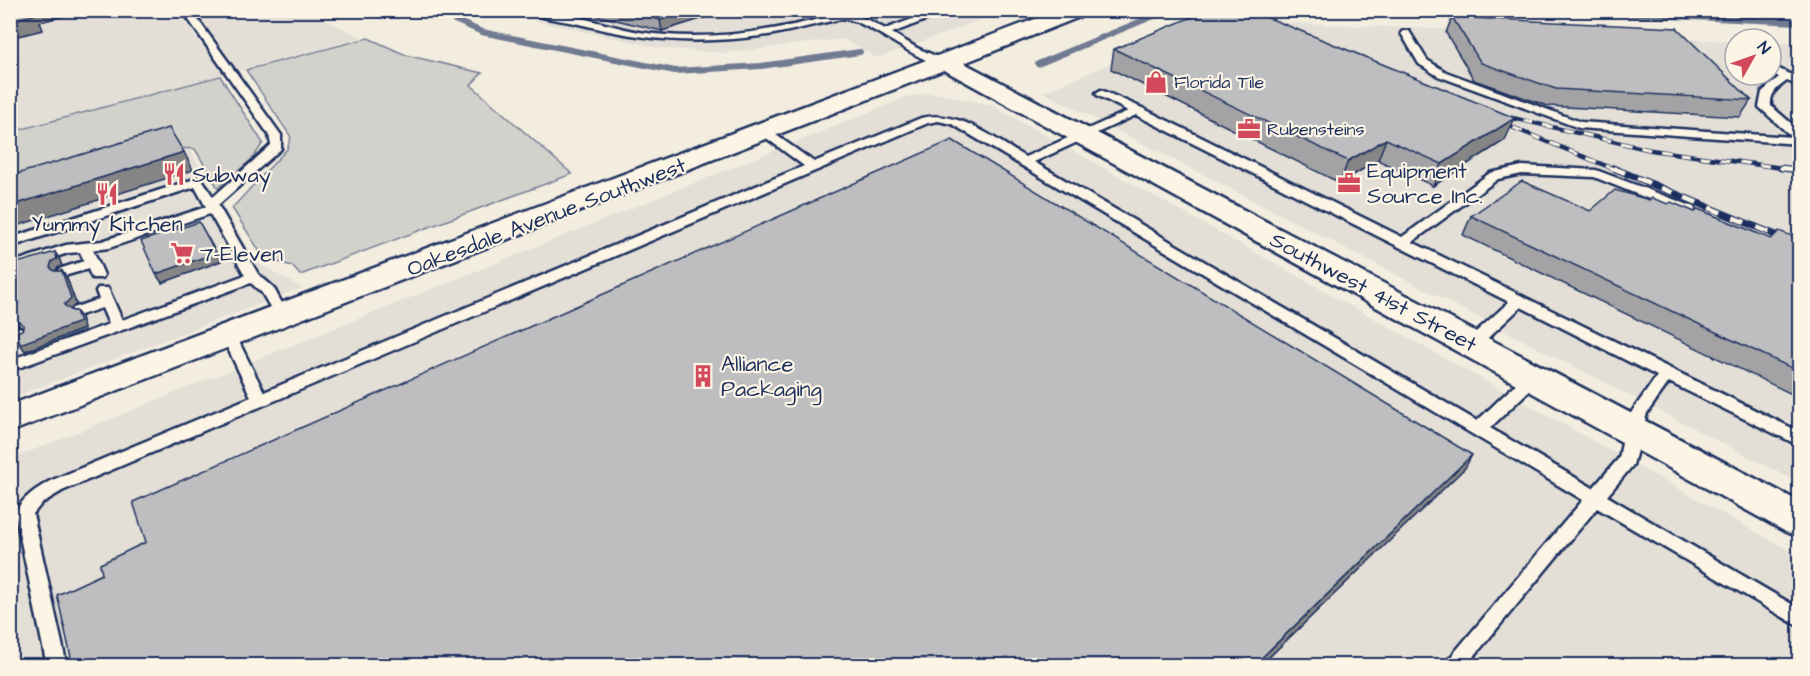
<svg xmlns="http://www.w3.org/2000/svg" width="1810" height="676" font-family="'Architects Daughter',sans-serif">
<rect width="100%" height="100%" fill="#f3ede0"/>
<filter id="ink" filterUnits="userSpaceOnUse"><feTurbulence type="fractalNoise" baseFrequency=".0167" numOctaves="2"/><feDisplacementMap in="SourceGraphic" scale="12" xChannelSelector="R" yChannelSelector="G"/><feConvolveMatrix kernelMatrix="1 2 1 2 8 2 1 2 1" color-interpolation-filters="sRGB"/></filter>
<g filter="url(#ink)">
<path fill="#e3dfd6" d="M11,11H308L363,38L11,132Z
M490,11H1006L877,58L843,39L724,53L665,49Z
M1208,22L1288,23L1735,41V75H1771V42L1799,44V483L1043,92Z
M926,93L943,94L993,106L1799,556V665L11,666V459L907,97Z
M185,141L256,262L302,288L11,398V193Z"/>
<path fill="#d3d1cc" stroke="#778095" stroke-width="1.5" d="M368,38L406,55L482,73L471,85L572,174L300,275L292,266L264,258L232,208L287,149L291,137L246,70Z
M220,76L263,143L253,158L218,188L195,149L177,148L11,199V132Z"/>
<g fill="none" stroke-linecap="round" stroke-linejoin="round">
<path stroke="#707a91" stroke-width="6" d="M432,10L482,32L675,71L761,66L860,52
M1545,10L1800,22
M1038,64L1168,10"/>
<g stroke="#1b2f5e" stroke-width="5">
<path id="lane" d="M182,10H191L281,135V149L218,205L258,274L273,287L289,316L282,321L277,319L262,293L251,283L10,371V360L109,324L102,308L78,316L71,311L73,308L99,299L96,291L98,288H108L122,320L245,275L210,214L109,248L93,250L104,275L102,278H92L88,269L64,276L59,275L57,272L59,269L84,261L80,252L68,253L10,272V263L66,245L102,241L206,207L195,187L10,247V238L198,178L202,179L213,197L271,145L269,135Z
M527,10C565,10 602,25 639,32C703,42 773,32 835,15L831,10C850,10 869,20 885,29L937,10H952L892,33L917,48L952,63C934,78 865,15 841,19C819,23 797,30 774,34C703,45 649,42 579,24C563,20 540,19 527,10Z
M1403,31H1409L1427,60L1446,72L1581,122L1792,137L1759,107L1762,92L1779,77L1771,73V66L1775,67L1800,79V86L1787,81C1777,88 1770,93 1771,106L1800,131V144L1579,128L1438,76L1419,64L1401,33Z
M1101,90L1142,108L1402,237L1490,173L1522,166L1596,170L1694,207L1695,210L1694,213H1684L1594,177L1522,174L1498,179L1412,242L1800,432V446L1669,382L1647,413L1633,465L1607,496L1800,609V627L1597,508L1466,666H1443L1583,500L952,124L938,121L928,123L62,491L42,503L33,514L67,666H47L15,513C23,497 35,490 50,481L251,397L222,336L224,332H234L264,392L804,166L761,134V130H769L814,162L921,118C959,109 994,139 1025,157L1128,111L1097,95L1096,93ZM1136,115L1509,302L1467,340L1464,344L1467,348H1477L1521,307L1657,376L1631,413L1624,433L1619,458L1593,488L1490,428L1539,381L1541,377L1539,373H1527L1477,421L1034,162Z
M20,327L27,332L25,336L10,340V330Z"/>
</g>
<g stroke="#1b2f5e" stroke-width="5">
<path id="secondary" d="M1059,10H1090L1087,14L964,63L1800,502V537L1786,532L944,70L10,432V405Z"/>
</g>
<use href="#lane" fill="#fcf5e5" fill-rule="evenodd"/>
<use href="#secondary" fill="#fcf5e5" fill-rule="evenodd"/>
<g stroke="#1b2f5e" stroke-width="4.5">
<path id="rail-far1" d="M1504,116L1651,150L1797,170
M1495,120L1616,170"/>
</g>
<g stroke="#1b2f5e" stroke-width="7">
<path id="rail" d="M1613,168L1800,245
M1781,168L1800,170"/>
</g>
<use href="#rail-far1" stroke="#fcf5e5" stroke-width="3" stroke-dasharray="10" stroke-linecap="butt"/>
<use href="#rail" stroke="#fcf5e5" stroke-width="4.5" stroke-dasharray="13" stroke-linecap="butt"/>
</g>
<path fill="#a3a3a5" stroke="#1b2f5e" stroke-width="1.5" d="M574,10H729L662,31Z
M1452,17L1751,100L1740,117L1548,106L1474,80L1446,33Z
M1114,49L1505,140L1433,186L1378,160L1340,183L1111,69Z
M1649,200L1695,212L1771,239H1800V398L1463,235L1471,216L1590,211Z
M59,258L62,266L57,268L56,271H62L67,278L76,304L70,310L72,311H76L81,317L84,329L25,351L22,330L23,328L18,325L13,318L16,307L10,303V265Z"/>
<path fill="#858586" stroke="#1b2f5e" stroke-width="1.5" d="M32,10H90L40,22L43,30L10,38V20Z
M691,10H729L662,31L660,20Z
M1515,118L1505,140L1433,186L1442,164Z
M1386,139L1378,160L1340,183L1348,161Z
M184,152L193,170L10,228V206Z
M199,222L221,261L162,283L156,274Z
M55,252L59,258L62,266L57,268L55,273L50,267Z
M62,271L67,278L76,304L69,311L64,305Z
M76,311L81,317L84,329L25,351L20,344Z
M1472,455L1465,468L1260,666H1253Z"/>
<path fill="#bebec0" stroke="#1b2f5e" stroke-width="1.5" d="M10,10H32L34,15L10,20Z
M620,10H691L660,20Z
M1209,10H1249L1515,118L1442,164L1386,139L1348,161L1114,49Z
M1452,17L1677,28L1751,100L1556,89L1481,63Z
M169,128L184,152L10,206V176Z
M952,140L1472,455L1253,666H73L57,595L102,574L100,564L146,542L133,502Z
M1522,181L1590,211L1615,190L1649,200L1652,198L1668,204L1671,202L1695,212L1698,209L1771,239L1779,231L1800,239V372L1471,216Z
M199,222L216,253L156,274L141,241Z
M55,252L57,259L52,261L50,267L54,271H62L71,298L64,305L72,311H76L80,322L20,344L17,332L22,330L24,325L13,318L11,312L18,305L10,300V265Z"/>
</g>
<defs>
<g id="shop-bare" transform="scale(1.8)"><path d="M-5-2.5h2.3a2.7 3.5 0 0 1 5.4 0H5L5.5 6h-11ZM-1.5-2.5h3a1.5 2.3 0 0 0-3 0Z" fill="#d1495b" stroke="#fcf5e5" stroke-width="2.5" paint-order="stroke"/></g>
<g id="office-bare" transform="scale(1.8)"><path d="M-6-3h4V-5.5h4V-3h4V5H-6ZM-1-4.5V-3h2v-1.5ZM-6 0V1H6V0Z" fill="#d1495b" stroke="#fcf5e5" stroke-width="2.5" paint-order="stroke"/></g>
<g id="restaurant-bare" transform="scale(1.8)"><path d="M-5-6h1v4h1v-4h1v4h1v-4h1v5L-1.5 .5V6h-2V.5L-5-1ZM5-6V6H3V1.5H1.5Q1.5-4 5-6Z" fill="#d1495b" stroke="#fcf5e5" stroke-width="2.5" paint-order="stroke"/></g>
<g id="supermarket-bare" transform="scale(1.8)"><path d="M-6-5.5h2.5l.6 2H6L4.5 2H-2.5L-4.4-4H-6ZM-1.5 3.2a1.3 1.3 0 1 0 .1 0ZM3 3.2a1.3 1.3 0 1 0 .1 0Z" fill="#d1495b" stroke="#fcf5e5" stroke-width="2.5" paint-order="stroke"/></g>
<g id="building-bare" transform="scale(1.8)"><path d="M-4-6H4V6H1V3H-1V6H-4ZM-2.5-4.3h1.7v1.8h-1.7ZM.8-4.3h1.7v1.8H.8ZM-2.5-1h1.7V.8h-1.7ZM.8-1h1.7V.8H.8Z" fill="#d1495b" stroke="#fcf5e5" stroke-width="2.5" paint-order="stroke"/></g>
</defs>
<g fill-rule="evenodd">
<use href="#shop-bare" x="1156" y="82"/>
<use href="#office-bare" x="1249" y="129"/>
<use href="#restaurant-bare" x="174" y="174"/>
<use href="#office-bare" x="1349" y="183"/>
<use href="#restaurant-bare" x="107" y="194"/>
<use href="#supermarket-bare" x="182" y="253"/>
<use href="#building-bare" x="703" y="376"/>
</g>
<g text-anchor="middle" stroke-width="4.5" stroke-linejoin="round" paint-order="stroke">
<g font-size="18" fill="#1b2f5e" stroke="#fcf5e5" text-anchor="start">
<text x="1174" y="88">Florida Tile</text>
<text x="1267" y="135">Rubensteins</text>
</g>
<g font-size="22" fill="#1b2f5e" stroke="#fcf5e5" text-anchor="start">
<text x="1367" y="178">Equipment<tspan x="1367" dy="25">Source Inc.</tspan></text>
<text x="192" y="182">Subway</text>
<text x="107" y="231" text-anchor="middle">Yummy Kitchen</text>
<text x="200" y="261">7-Eleven</text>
<text x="721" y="371">Alliance<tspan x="721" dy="25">Packaging</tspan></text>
</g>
<g font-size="22" fill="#1b2f5e" stroke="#fcf5e5">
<text transform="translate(546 216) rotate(-21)" y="8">Oakesdale Avenue Southwest</text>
<text transform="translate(1374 291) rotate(28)" y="8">Southwest 41st Street</text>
</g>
</g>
<rect width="1810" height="676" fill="none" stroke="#fcf5e5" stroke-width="36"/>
<rect x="18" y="18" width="1774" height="640" fill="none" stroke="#1b2f5e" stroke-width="2" filter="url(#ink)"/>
<g transform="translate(1753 57) rotate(50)"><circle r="28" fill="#fcf5e5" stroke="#a2a6af" stroke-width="1.5"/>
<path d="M0-4.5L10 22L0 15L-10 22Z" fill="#d1495b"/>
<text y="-9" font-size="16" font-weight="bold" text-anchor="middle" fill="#1b2f5e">N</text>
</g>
</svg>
